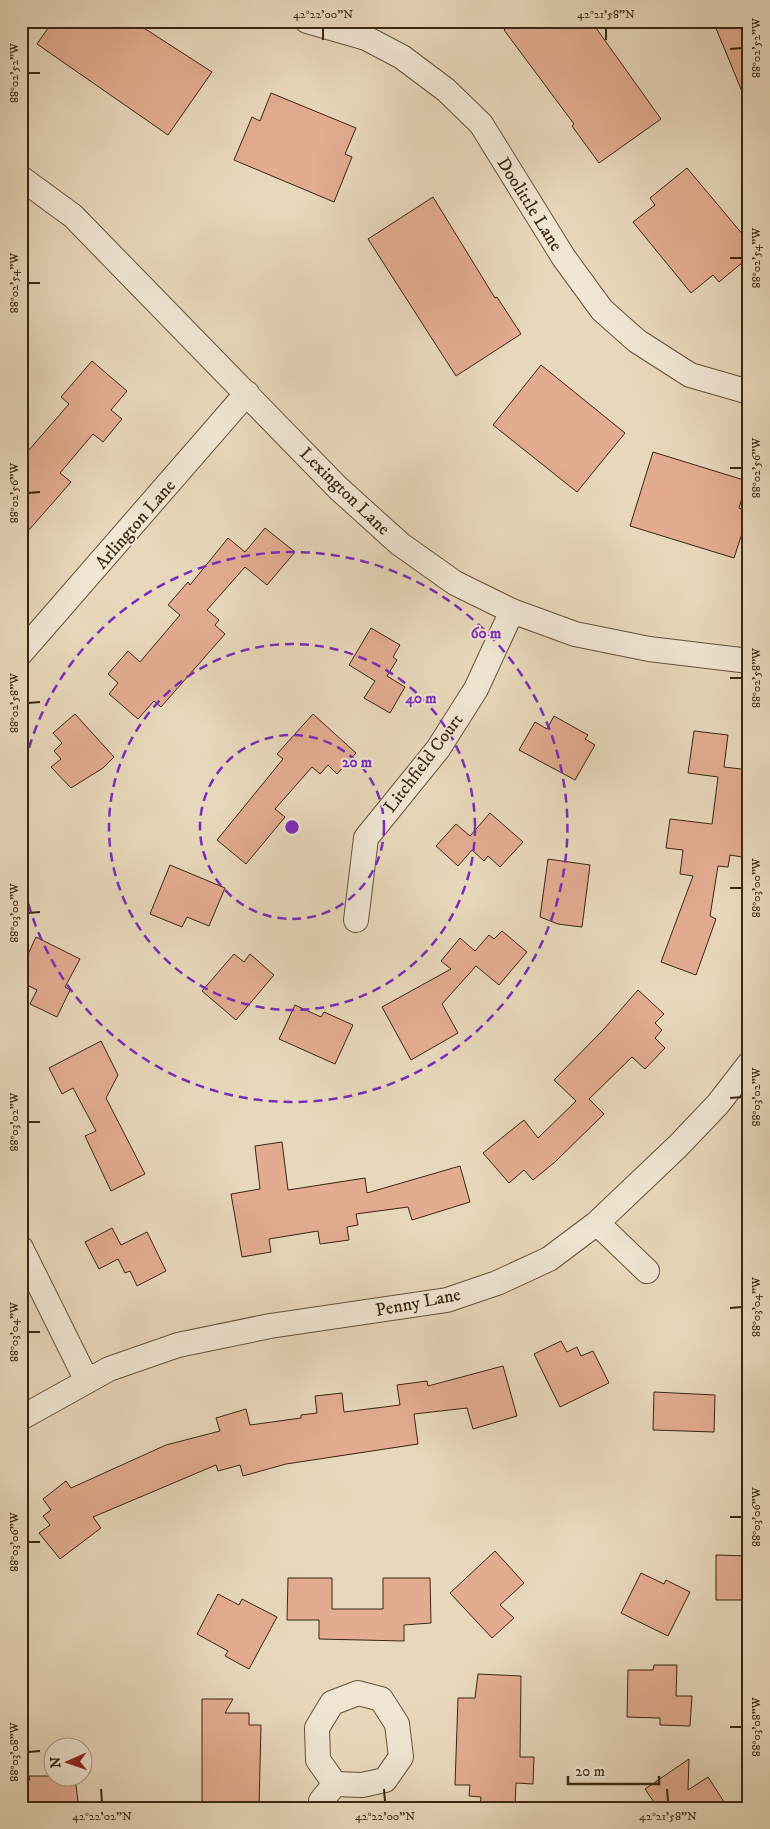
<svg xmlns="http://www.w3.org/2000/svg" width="770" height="1829" font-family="'IM FELL DW Pica',serif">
<rect width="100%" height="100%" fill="#e8d8bb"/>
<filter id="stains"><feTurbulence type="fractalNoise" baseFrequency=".004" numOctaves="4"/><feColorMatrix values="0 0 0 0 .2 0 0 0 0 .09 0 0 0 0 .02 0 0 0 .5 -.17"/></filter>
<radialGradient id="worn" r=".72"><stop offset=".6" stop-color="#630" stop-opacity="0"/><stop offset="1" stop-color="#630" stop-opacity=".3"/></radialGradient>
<path fill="#e3ac91" stroke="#3b2711" d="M53,21H133L212,72L168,135L37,44Z
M516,21H591L661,119L599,163L572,126L574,124L504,30Z
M713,21H749V106H748Z
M271,93L356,128L345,154L352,157L334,202L234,160L252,117L260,121Z
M687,168L749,242V257L719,282L713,275L691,293L633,222L655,205L650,198Z
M433,197L495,298L497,297L521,334L456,376L368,239Z
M92,361L127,391L111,410L122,419L103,442L93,434L60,473L71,482L21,539V459L69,404L61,397Z
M541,365L625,433L577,492L493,425Z
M653,452L747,481L739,508L749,512L734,558L630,526Z
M265,528L295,552L267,585L245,567L207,610L219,620L215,625L225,634L161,707L154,701L138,719L109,694L118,683L108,674L128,651L140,662L180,615L168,605L188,582L190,585L228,538L245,552Z
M371,628L400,645L393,657L397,660L387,676L405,687L390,713L364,698L375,681L349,665Z
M75,714L114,757L103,768L71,788L51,767L61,759L54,751L62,743L53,733Z
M313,714L356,753L337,774L328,765L320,774L312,767L275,809L285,817L246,864L217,840L283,759L277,754Z
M554,716L588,735L585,739L595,745L575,780L519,750L535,722L547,729Z
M694,731L728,735L724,767L749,770L742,857L730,855L728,867L718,866L710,916L716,919L696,975L661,962L693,876L680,874L683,850L666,848L670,819L712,824L718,777L688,773Z
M490,813L523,842L500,867L488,856L484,861L472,850L458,866L436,846L456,824L470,836Z
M548,859L590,865L582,927L558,924L540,917Z
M170,865L225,888L209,926L187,917L182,927L150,914Z
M502,931L527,952L499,985L476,966L442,1004L458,1033L411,1060L382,1007L451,969L441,961L460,938L475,951L489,935L494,939Z
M36,937L80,959L65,987L70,990L57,1017L30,1004L37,990L21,982V969Z
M234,954L244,962L250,954L274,975L236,1020L202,991Z
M638,990L664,1014L655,1023L662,1030L655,1038L665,1048L645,1069L632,1057L589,1099L604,1114L555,1162L533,1180L524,1170L509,1183L483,1153L524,1120L538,1138L576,1101L554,1080L603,1030Z
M295,1005L321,1017L324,1012L353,1025L335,1064L279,1039Z
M101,1041L118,1075L106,1098L145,1174L111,1191L85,1136L96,1131L73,1088L62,1094L49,1068Z
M282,1142L288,1190L365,1178L367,1193L460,1166L470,1202L412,1220L408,1207L356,1214L358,1225L347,1227L349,1240L320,1244L318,1231L269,1239L271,1252L242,1257L231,1194L260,1189L255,1146Z
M112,1228L121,1245L147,1232L166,1271L137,1286L130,1271L125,1273L118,1259L99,1269L85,1242Z
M561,1341L567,1352L577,1347L581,1356L593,1351L609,1383L560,1407L534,1354Z
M503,1366L517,1416L473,1429L467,1408L414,1414L418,1444L286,1464L243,1476L240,1465L218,1471L216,1465L93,1517L101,1528L60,1559L39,1533L50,1525L43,1516L51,1510L43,1499L66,1481L71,1488L166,1445L220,1431L216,1418L246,1409L250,1425L301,1418V1415L317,1413L315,1396L342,1393L344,1412L400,1405L397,1385L427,1381L428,1386Z
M654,1392L715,1395L714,1432L653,1430Z
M495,1551L524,1583L500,1605L514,1618L492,1638L450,1593Z
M716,1555L749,1556V1600H716Z
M641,1573L664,1584L666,1580L690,1592L668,1636L621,1613Z
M288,1578H332V1609H383V1578H430L431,1623L404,1625V1641L319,1639V1620H287Z
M218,1594L239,1605L242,1599L277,1617L249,1669L225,1656L228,1651L197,1634Z
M654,1665H677L676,1696H692L690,1726L660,1725V1718L627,1717L628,1670H653Z
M478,1674L521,1676L520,1757H534L533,1784L516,1783L515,1808H480L481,1797L469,1796L470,1785H455L458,1698H475Z
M202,1699H233L225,1713H249V1725H261L259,1808H202Z
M689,1759L688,1790L708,1777L728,1808H658L645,1789Z
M29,1776H75L78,1802L21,1808V1781L30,1780Z"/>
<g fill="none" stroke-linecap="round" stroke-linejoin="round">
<g stroke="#66533c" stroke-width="26">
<path id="minor" d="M307,21L366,38L402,57L446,90L481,124L564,258L602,310L637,341L690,375L749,392
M21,178L73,216L338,488L400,544L455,583L512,611L575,634L649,649L749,661
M21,653L247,393
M356,920L366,838L438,749L476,689L512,611
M597,1223L647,1271
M21,1248L87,1381
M21,1418L109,1369L178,1345L270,1326L447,1300L497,1283L549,1259L597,1223L678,1146L718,1104L749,1064
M358,1693L381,1699L397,1724L401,1757L385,1780L362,1785L335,1784L318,1760L317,1728L332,1703Z
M321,1808V1801L335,1784"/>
</g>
<use href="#minor" stroke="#f0e6d3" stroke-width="24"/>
</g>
<path fill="none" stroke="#3b2711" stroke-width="2" d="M323,28V40M606,28V40M730,49L742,48M28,73H40M730,258H742M28,283H40M730,468H742M28,493L40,492M730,678H742M28,703L40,702M730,888H742M28,913L40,912M730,1098L742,1097M28,1122H40M730,1308L742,1307M28,1332H40M730,1517H742M28,1542H40M730,1727H742M28,1752L40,1751M101,1789L102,1802M384,1789L385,1802M667,1789L668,1802"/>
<g fill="none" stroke="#7b2cbf" stroke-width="2.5" stroke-dasharray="9 6">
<circle cx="292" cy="827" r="92"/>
<circle cx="292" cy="827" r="183"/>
<path d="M22 777A275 275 0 1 1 22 877"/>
</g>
<g text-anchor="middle" stroke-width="4" stroke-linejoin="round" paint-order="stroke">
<g font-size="18" fill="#3b2711" stroke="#f0e6d3">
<text transform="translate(530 204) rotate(58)" y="6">Doolittle Lane</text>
<text transform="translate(345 491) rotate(44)" y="6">Lexington Lane</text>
<text transform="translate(135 524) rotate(-49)" y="6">Arlington Lane</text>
<text transform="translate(423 763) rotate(-53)" y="6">Litchfield Court</text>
<text transform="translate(418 1302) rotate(-11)" y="6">Penny Lane</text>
</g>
</g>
<circle cx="292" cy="827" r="8" fill="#7b2cbf" stroke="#f0e6d3" stroke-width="2.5"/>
<g font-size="15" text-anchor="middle" font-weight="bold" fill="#7b2cbf" stroke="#f0e6d3" stroke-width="4" stroke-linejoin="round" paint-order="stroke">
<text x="486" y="638">60 m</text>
<text x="421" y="703">40 m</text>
<text x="357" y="767">20 m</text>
</g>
<rect width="770" height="1829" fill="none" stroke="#e8d8bb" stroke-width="55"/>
<g transform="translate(68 1762) rotate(268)"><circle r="24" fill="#f0e6d3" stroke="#a89a85"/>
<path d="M0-4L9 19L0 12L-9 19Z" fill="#8f2418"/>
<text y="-8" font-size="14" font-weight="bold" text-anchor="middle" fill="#3b2711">N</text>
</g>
<path d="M568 1776v8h91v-8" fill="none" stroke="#3b2711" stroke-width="2.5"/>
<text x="575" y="1776" font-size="15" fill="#3b2711" stroke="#f0e6d3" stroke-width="4" paint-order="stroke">20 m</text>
<rect x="28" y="28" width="714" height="1774" fill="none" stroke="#3b2711" stroke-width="2"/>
<g font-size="12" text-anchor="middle" fill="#3b2711">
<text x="323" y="18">42°22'00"N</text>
<text x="606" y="18">42°21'58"N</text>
<text transform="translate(756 48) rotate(-90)" y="4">88°02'52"W</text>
<text transform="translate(14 73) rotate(-90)" y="4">88°02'52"W</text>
<text transform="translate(756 258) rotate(-90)" y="4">88°02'54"W</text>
<text transform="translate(14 283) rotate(-90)" y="4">88°02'54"W</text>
<text transform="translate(756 468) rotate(-90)" y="4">88°02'56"W</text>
<text transform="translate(14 493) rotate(-90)" y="4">88°02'56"W</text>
<text transform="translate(756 678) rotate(-90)" y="4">88°02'58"W</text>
<text transform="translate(14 703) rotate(-90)" y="4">88°02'58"W</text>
<text transform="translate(756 888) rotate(-90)" y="4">88°03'00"W</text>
<text transform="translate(14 913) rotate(-90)" y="4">88°03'00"W</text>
<text transform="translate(756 1097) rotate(-90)" y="4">88°03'02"W</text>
<text transform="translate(14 1122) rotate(-90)" y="4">88°03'02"W</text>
<text transform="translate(756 1307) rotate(-90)" y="4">88°03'04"W</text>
<text transform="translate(14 1332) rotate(-90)" y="4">88°03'04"W</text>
<text transform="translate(756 1517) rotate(-90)" y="4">88°03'06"W</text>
<text transform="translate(14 1542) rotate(-90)" y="4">88°03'06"W</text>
<text transform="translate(756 1727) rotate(-90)" y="4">88°03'08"W</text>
<text transform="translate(14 1752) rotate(-90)" y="4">88°03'08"W</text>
<text x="102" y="1820">42°22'02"N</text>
<text x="385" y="1820">42°22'00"N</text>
<text x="668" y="1820">42°21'58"N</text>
</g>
<rect width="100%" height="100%" filter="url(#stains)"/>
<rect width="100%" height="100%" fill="url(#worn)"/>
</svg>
